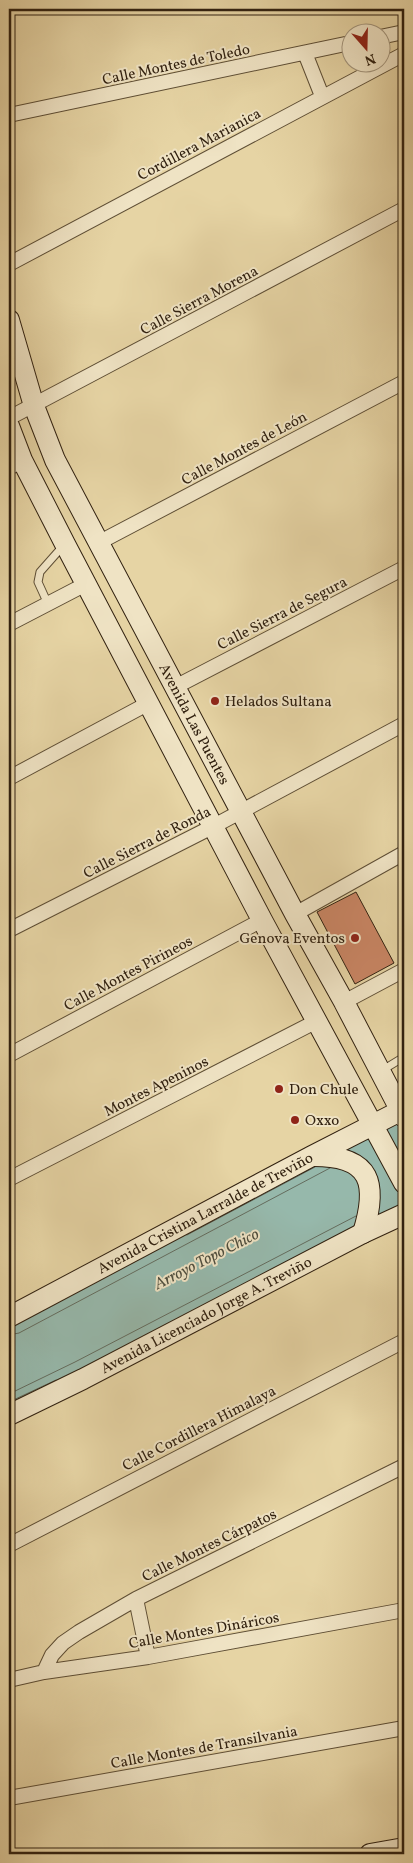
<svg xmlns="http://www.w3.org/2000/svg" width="413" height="1863" font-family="Vollkorn,serif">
<rect width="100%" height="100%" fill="#e6d4a4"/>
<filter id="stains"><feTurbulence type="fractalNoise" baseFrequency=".004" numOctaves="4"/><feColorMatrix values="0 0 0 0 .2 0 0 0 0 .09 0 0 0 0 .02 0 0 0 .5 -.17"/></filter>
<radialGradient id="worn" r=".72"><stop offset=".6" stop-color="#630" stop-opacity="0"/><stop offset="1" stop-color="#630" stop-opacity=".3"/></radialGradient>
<path fill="#96b8ab" stroke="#6e7c6d" d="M404,1109V1212L9,1415V1317Z"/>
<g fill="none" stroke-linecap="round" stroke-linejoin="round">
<path stroke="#646c5e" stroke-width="1" d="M187,1235L315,1167
M9,1335L19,1333L330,1168
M9,1394L75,1362L356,1216
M9,1402L56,1380"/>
</g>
<path fill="#c98564" stroke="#312110" d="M356,892L394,963L355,984L317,912Z"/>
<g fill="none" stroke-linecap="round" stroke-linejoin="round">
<g stroke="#5e4e35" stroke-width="9">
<path id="lane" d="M48,604L38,582L40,572L63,546
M381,1071L404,1057"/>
</g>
<g stroke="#5e4e35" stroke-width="16">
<path id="street" d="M380,37L404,32
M305,53L322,96
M9,115L350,43
M9,264L404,54
M9,418L404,209
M9,468L22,460
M98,543L404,382
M9,624L86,584
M175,687L404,568
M9,778L149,703
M295,914L404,853
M9,930L214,826L404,724
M344,1002L404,970
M9,1055L262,920
M9,1179L317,1021
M9,1545L404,1341
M136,1599L148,1657
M44,1672L52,1655L63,1643L79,1632L136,1599L404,1466
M9,1680L44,1672L148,1657L404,1610
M9,1798L404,1728"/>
</g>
<g stroke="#312110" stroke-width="22">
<g id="secondary">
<path id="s1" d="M9,320L34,406L55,460L295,914L344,1002L404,1117"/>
<path d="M9,426L22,460L65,544L262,920L404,1183"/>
<path d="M314,1156C372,1156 378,1184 363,1233"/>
<path id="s2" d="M9,1317L312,1156L404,1109"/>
<path id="s3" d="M9,1415L83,1379L363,1233L404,1214"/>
<path d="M370,1854L404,1848"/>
</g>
</g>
<use href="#lane" stroke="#efe3c4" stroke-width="7"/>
<use href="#street" stroke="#efe3c4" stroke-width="14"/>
<use href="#secondary" stroke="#efe3c4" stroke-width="20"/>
</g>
<g fill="#8f2418" stroke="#efe3c4" stroke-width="2">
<circle cx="215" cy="701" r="5"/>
<circle cx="355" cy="938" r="5"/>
<circle cx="279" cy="1089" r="5"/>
<circle cx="295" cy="1120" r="5"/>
</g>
<g text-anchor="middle" stroke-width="4" stroke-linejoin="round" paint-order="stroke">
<g font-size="15" fill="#312110" stroke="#efe3c4">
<text transform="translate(176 64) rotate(-12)" y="5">Calle Montes de Toledo</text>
<text transform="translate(199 144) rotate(-28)" y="5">Cordillera Marianica</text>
<text transform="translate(199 300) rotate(-28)" y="5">Calle Sierra Morena</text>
<text transform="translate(244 448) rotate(-28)" y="5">Calle Montes de León</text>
<text transform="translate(282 613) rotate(-27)" y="5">Calle Sierra de Segura</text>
<text dy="5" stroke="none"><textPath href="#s1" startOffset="446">Avenida Las Puentes</textPath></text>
<text transform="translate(147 842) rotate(-27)" y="5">Calle Sierra de Ronda</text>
<text transform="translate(128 973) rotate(-28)" y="5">Calle Montes Pirineos</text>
<text transform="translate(156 1086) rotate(-27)" y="5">Montes Apeninos</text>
<text dy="5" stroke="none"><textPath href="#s2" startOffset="222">Avenida Cristina Larralde de Treviño</textPath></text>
<text dy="5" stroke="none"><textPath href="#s3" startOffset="221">Avenida Licenciado Jorge A. Treviño</textPath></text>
<text transform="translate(199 1428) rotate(-27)" y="5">Calle Cordillera Himalaya</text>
<text transform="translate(209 1545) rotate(-26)" y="5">Calle Montes Cárpatos</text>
<text transform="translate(204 1630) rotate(-10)" y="5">Calle Montes Dináricos</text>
<text transform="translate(204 1747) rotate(-10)" y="5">Calle Montes de Transilvania</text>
</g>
<g font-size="15" fill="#312110" stroke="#efe3c4" text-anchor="start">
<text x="225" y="706">Helados Sultana</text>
<text x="345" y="943" text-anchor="end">Genova Eventos</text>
<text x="289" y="1094">Don Chule</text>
<text x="305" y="1125">Oxxo</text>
</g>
<g font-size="16" font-style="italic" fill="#4f4e3e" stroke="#efe3c4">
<text transform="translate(206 1258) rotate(-27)" y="6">Arroyo Topo Chico</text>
</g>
</g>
<rect width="413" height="1863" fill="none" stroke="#e6d4a4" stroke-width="30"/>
<rect x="10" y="10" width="393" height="1843" fill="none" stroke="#312110" stroke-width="2.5"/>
<rect x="15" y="15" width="383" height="1833" fill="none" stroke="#312110"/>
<g transform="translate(366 48) rotate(160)"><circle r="24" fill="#efe3c4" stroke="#a3957c"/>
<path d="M0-4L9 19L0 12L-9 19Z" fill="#8f2418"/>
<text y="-8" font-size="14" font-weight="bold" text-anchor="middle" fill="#312110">N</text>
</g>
<rect width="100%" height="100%" filter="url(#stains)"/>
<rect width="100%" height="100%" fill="url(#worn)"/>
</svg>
